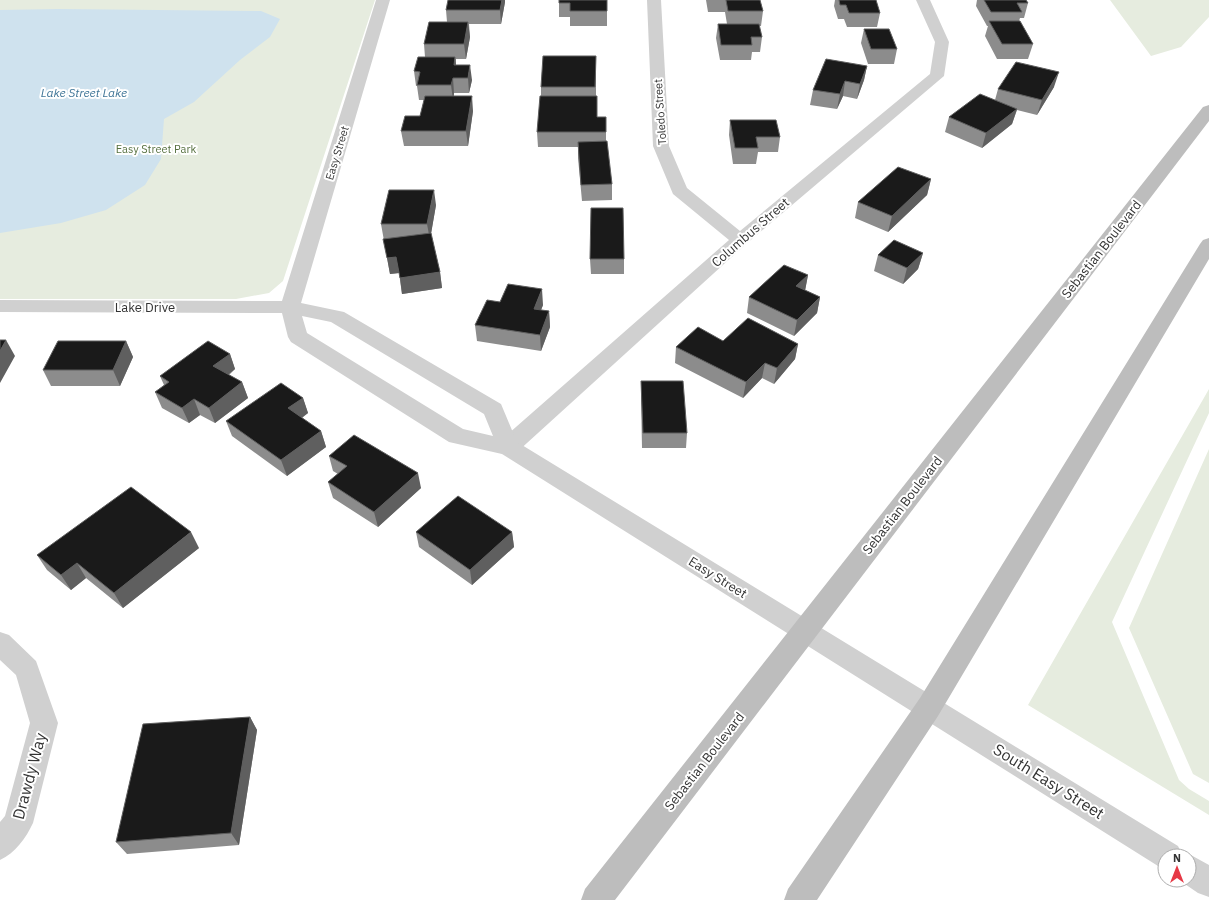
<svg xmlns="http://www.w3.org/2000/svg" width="1209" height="900" font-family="'IBM Plex Sans',sans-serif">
<rect width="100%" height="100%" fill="#fff"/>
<path fill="#e6ecdf" d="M0,0H375L283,281L269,293L236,299H0Z
M1110,0H1209V17L1181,47L1151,56Z
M1209,389V413L1112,622L1179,780L1189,789L1209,801V815L1028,705Z
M1209,449V783L1193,774L1129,628Z"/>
<path fill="#cfe2ee" d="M59,9L261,11L280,19L270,37L240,60L194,102L164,119L161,159L145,185L106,210L61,223L0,233V10Z"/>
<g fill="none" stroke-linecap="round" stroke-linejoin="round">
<path fill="#d0d0d0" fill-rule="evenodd" d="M647,0H661L669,146L687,188L740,231L930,74L935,42L916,0H930L949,42L944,76L746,244L516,453L508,455L500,453L497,447L500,441L729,240L673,194L653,146Z
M0,632L9,635L36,661L58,723L33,823C26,838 15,853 0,860V822L5,816L30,723L16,675L0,660Z"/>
<path fill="#d0d0d0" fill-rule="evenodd" d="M376,0H390L301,303L344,312L501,404L517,442L1178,846L1183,856H1165V870L1158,866L502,454L449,442L291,342L288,337L282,313L0,312V300L282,301ZM302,316L331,322L484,414L493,436L463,429L307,333Z
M1189,854L1209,865V897L1198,893L1179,880H1189V856H1184Z"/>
<path fill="#bdbdbd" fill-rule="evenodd" d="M1209,105V121L615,900H581L585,889L1203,107Z
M1209,238V259L938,716L817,900H784L788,889L920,698L1200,244L1203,240Z"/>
</g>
<path fill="#8c8c8c" d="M607,0V26H570V17H559V3Z
M706,0H760L763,11L761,26H759L762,37L760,52H752L751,60H720L716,38L718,24H727L725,12H708Z
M835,0H876L880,13L877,27H847L844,19H838L834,6Z
M977,0H1026L1028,3L1024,18H1020L1019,21L1033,44L1028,59H997L985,36L988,26H987L976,6Z
M505,2L501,24H469L470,37L466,59H456V65L472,80L469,93H454V96L473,111L468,146H404L401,131L420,116L424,100H419L417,86H416L414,71L425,57L424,44L447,22L446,10Z
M864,29L897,49L894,64H868L861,43Z
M596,56V96L597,117H606V141L612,184V200L582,201L578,158V147H538L537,132L541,96V87Z
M867,66L864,80L857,99L843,96L837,109L810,105L813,90Z
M1054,87L1037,115L1017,110L1012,124L982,148L945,132L949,117L995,100L998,89Z
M730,120L780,137L778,152H758L756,164H733L729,135Z
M931,179L927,195L888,232L855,218L858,202Z
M436,205L431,233L440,272L442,288L402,294L399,273L390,274L381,224Z
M923,253L918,269L903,284L874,271L878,255Z
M590,259H624V274H591Z
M808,275L805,290L820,297L817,313L794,336L747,313L749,297Z
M500,302L543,305L541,310L549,311L550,327L541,351L477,341L475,325Z
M126,341L133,357L120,386H51L43,370Z
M723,341L798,344L795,359L774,384L762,378L743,398L675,363L676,347Z
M230,354L235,369L229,375L242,382L248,398L215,423L200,415L189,423L162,408L155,392L164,385L160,376Z
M641,381L687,433L686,448H642L641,397Z
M303,398L308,413L302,418L321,431L326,447L287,476L232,436L226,421Z
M329,456L421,488L378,527L333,498L328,482L338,474L333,471Z
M416,532H512L514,547L472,585L419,547Z
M199,548L123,608L86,578L71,590L47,570L37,555Z
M250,717L257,730L239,845L127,854L116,842Z"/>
<path fill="#5f5f5f" d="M502,0H505V2L501,24L500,10Z
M468,22L470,37L466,59L464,44Z
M455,57L457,72L454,65Z
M470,65L472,80L469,93L468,78Z
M867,66L864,80L857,99L860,84Z
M1059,72L1054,87L1037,115L1042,100Z
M453,78L454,93L453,100L451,85Z
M845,81L843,96L837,109L840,94Z
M472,96L473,111L468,146L466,131Z
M1017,109L1012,124L982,148L986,133Z
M931,179L927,195L888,232L892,216Z
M434,190L436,205L430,240L427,224Z
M923,253L918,269L903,284L907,268Z
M396,257L399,273L390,274L387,258Z
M440,272L442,288L402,294L400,278Z
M808,275L805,291L796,286Z
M542,289L543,305L535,325L534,309Z
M820,297L817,313L794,336L797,320Z
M549,311L550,327L541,351L540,335Z
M6,340L15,356L0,383V351Z
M126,341L133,357L120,386L113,370Z
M798,344L795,359L774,384L777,368Z
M230,354L235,369L219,382L213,366Z
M765,363L762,378L743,398L746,382Z
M242,382L248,398L215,423L209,408Z
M303,398L308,413L293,424L288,408Z
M194,399L200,415L189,423L182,408Z
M321,431L326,447L287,476L281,460Z
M418,473L421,488L378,527L374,512Z
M191,532L199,548L123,608L114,593Z
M512,532L514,547L472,585L470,570Z
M77,563L86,578L71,590L61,575Z
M250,717L257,730L239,845L231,833Z"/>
<path fill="#1a1a1a" stroke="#5f5f5f" d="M448,0H502L500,10H446Z
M559,0H607V11H570V3H559Z
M726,0H760L763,11H728Z
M839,0H876L880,13H849L846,5H840Z
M984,0H1026L1028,3H1017L1022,12H991Z
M989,21H1020L1033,44H1002Z
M429,22H468L464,44H424Z
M718,24H759L762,37H751L752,45H721Z
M864,29H889L897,49H871Z
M543,56H596L595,87H541Z
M418,57H455L454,65H470L468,78H453L451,85H417L420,72L414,71Z
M826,59L867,66L860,84L845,81L840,94L813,90Z
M1016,62L1059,72L1042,100L998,89Z
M980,94L1017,109L986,133L949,117Z
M425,96H472L466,131H401L405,116H420Z
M540,96H597V117H606V132H537Z
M730,120H776L780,137H756L758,148H735Z
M607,141L612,184L581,185L578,142Z
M898,167L931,179L892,216L858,202Z
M389,190H434L427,224H381Z
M591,208H623L624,259H590Z
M431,233L440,272L400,278L396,257L387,258L383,239Z
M894,240L923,253L907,268L878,255Z
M784,265L808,275L796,286L820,297L797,320L749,297Z
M508,284L542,289L534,309L549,311L540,335L475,325L487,300L500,302Z
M748,318L798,344L777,368L765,363L746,382L676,347L698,327L723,341Z
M0,340H6L0,351Z
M58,341H126L113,370H43Z
M208,341L230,354L213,366L242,382L209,408L194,399L182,408L155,392L169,382L160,376Z
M641,381H683L687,433H643Z
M281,383L303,398L288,408L321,431L281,460L226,421Z
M354,435L418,473L374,512L328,482L347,466L329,456Z
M131,487L191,532L114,593L77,563L61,575L37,555Z
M458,496L512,532L470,570L416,532Z
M250,717L231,833L116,842L143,724Z"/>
<g text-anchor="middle" stroke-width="4" stroke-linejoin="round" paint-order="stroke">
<g font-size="11" fill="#333" stroke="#fff">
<text transform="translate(660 112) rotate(-94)" y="4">Toledo Street</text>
<text transform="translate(337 153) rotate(-73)" y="4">Easy Street</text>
</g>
<g font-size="11" fill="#56703f" stroke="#fff">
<text x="156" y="153">Easy Street Park</text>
</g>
<g font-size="12" font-style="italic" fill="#3f7597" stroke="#fff">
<text x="84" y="97">Lake Street Lake</text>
</g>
<g font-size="13" fill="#333" stroke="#fff">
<text transform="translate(750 232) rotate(-41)" y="5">Columbus Street</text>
<text transform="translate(1101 249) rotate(-52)" y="5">Sebastian Boulevard</text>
<text x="145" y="312">Lake Drive</text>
<text transform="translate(902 505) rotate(-52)" y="5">Sebastian Boulevard</text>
<text transform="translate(718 577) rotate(32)" y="5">Easy Street</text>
<text transform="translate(704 761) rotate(-52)" y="5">Sebastian Boulevard</text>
</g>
<g font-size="16" fill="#333" stroke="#fff">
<text transform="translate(29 776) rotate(-75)" y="6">Drawdy Way</text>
<text transform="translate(1049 781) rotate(32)" y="6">South Easy Street</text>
</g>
</g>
<g transform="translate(1177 868)"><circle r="19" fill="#ffffff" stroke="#adadad"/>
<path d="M0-3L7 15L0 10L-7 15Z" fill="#e63946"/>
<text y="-6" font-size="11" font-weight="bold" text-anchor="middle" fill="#333333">N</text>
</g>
</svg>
